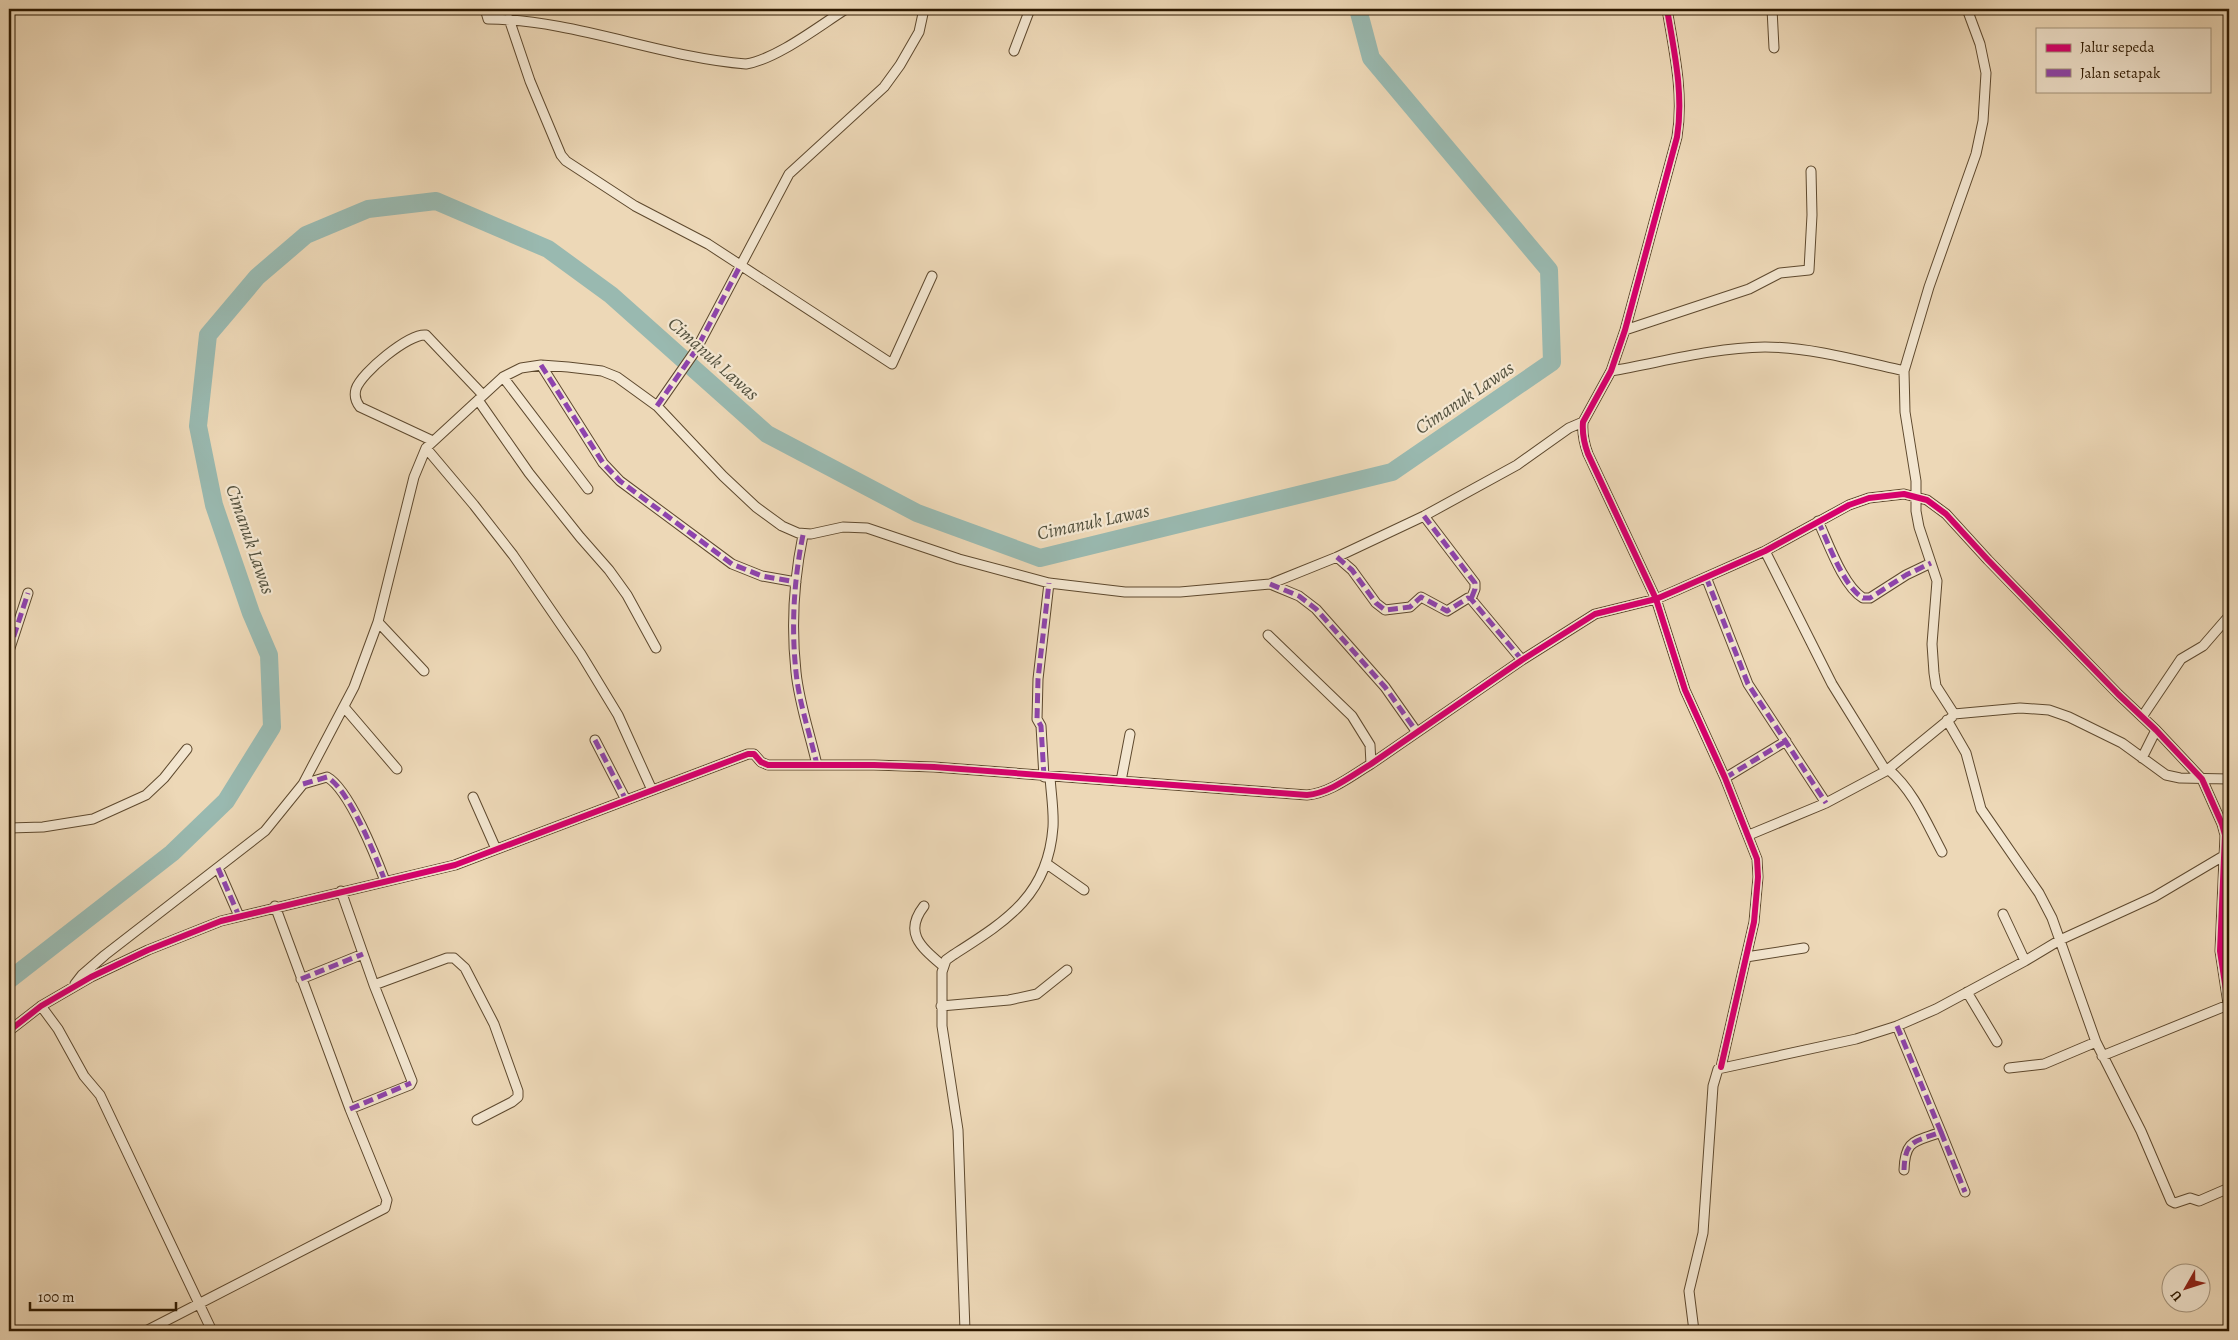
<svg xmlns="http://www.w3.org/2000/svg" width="2238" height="1340" font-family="Alegreya,serif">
<rect width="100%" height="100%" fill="#edd8b7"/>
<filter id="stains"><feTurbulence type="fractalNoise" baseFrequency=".004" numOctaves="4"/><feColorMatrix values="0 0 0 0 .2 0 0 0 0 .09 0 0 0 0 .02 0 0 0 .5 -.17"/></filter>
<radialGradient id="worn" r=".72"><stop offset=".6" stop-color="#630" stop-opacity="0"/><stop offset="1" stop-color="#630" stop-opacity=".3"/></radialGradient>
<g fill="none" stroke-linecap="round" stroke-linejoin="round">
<path stroke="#99b9b0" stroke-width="18" d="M9,980L172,853L226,801L272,727L269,655L251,613L214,505L198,426L208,335L257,277L306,235L368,209L436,201L548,249L611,295L767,434L917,513L1040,558L1392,472L1552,362L1549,270L1371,58L1358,9"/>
<g stroke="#5e492e" stroke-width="11">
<path id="minor" d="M485,9L488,19C576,20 659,57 746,64C777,59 819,26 846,9
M1667,9C1674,51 1684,94 1677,137L1625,330L1611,371L1583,422C1582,433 1584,443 1588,454L1656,599L1685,690L1725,778L1757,859L1758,877L1754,922L1721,1067
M1772,9L1774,48
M1967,9L1980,44L1986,73L1983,121L1976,154L1929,287L1904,371L1905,412L1916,481V511L1919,527L1937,581L1932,644L1934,673L1936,686L1954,714L2020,708L2049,710L2069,717L2122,743L2166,775L2180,778L2229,779
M509,19L530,81L561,155L566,161L635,206L708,244L892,364L932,276
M1014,51L1030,9
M1625,330L1749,289L1780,273L1809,270L1812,215L1811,171
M541,365L603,463L620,481L732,564L762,576L796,582
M1611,371C1663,362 1711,348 1765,347C1810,347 1860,361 1904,371
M503,377L588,489
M478,400L529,473L580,537L609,570L627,595L656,648
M657,406L696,350L789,174L884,87L900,65L919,32L924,9
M433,441L360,407C356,402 354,396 356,389C361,373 409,333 426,335L483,395
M426,448L474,505L513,555L581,654L618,715L652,790
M1424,516L1475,583V589L1471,599
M1818,521C1828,542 1843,586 1863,598H1870L1906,575L1931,563
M803,535C794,579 791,626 796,672C799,703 810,734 817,765
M1765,551L1832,684L1886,771
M1337,557L1352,570L1376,603L1385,610L1410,607L1421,597L1447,611L1468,598L1471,599L1522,660
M1706,577L1748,684L1826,803
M1270,584L1299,596L1316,609L1385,687L1416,731
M378,622L424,671
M1268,635L1352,716L1370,745L1371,764
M9,651L28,593
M344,707L397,769
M2142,717L2181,659L2203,646L2229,616
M1947,720L1966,753L1981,809L2039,893L2052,918L2096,1042L2141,1131L2171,1201L2175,1203L2190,1198L2199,1201L2229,1188
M595,740L626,800
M2142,758L2156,730
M1888,769C1914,791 1927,824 1942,852
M1044,777L1041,726L1037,719L1038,679L1049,583
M1725,778L1786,741
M1121,781L1130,734
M303,784L327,777C349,789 376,857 385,881
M473,797L496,849
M9,828L43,827L93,819L146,795L164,778L187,749
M1749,835L1826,803L1886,771L1952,717
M1047,864L1084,890
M218,868L239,916
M341,891L374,985L412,1081L410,1085L350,1109
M924,906C903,933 921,947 943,966
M2003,914L2025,961
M1746,957L1804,948
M301,979L363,954
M75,984L82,975L105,955L265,831L303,784L354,687L378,622L414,477L426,448L503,377L521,368L541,365L568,367L602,371L617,377L657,406L723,476L756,507L782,526L798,533L811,534L843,527L867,528L959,559L1049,583L1125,592H1180L1270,584L1337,557L1424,516L1517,465L1569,428L1583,422
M374,985L447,958H454L465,968L494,1024L518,1091V1097L512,1102L477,1120
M1967,992L1997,1042
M41,1006L58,1029L84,1076L100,1095L212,1331
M941,1006L1009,1000L1037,994L1067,970
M1897,1026L1941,1132C1915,1142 1905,1139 1904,1170
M9,1031L41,1006L91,977L148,950L221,921L455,865L748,754H754L761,762L768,765H874L934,767L1307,795C1330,793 1351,776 1371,764L1522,660L1595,614L1656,599L1677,590L1765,551L1849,505L1869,498L1904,494L1927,500L1946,514L1988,560L2118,694L2156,730L2202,779L2222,824L2225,835L2220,951L2229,1010
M2102,1056L2228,1005
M2009,1068L2044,1064L2096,1042
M1941,1132L1965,1192
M146,1331L385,1208L387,1200L350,1109L275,906
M965,1331L958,1130L942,1026V972L946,960L953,955C1006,921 1048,896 1053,827C1054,811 1051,793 1050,777
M1694,1331L1689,1291L1703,1233L1713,1086L1718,1069L1856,1039L1897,1026L1936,1009L2025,961L2060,940L2154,897L2225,855"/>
</g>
<use href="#minor" stroke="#f3e6d0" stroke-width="9"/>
<path stroke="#8e44ad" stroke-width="5" stroke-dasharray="10 5" stroke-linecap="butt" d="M541,365L603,463L620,481L732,564L762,576L796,582
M657,406L696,350L740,266
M1424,516L1475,583V589L1471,599
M1818,521C1828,542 1843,586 1863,598H1870L1906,575L1931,563
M803,535C794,579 791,626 796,672C799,703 810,734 817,765
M1337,557L1352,570L1376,603L1385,610L1410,607L1421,597L1447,611L1468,598L1471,599L1522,660
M1706,577L1748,684L1826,803
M1270,584L1299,596L1316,609L1385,687L1416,731
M9,651L28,593
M595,740L626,800
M1044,777L1041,726L1037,719L1038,679L1049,583
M1725,778L1786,741
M303,784L327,777C349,789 376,857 385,881
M218,868L239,916
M301,979L363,954
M1897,1026L1941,1132C1915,1142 1905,1139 1904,1170
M350,1109L411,1083
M1941,1132L1965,1192"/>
<g stroke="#f3e6d0" stroke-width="9">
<path id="cycleway" d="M1667,9C1674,51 1684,94 1677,137L1625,330L1611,371L1583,422C1582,433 1584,443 1588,454L1656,599L1685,690L1725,778L1757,859L1758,877L1754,922L1721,1067
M9,1031L41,1006L91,977L148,950L221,921L455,865L748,754H754L761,762L768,765H874L934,767L1307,795C1330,793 1351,776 1371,764L1522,660L1595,614L1656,599L1677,590L1765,551L1849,505L1869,498L1904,494L1927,500L1946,514L1988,560L2118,694L2156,730L2202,779L2222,824L2225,835L2220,951L2229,1010"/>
</g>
<use href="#cycleway" stroke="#d6006c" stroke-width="6"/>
</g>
<g text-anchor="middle" stroke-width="4.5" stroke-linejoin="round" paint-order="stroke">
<g font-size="19" font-style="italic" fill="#53513e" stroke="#f3e6d0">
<text transform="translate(714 358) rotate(42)" y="7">Cimanuk Lawas</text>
<text transform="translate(1464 397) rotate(-34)" y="7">Cimanuk Lawas</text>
<text transform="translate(1093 521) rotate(-12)" y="7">Cimanuk Lawas</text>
<text transform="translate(251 539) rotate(71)" y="7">Cimanuk Lawas</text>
</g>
</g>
<rect width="2238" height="1340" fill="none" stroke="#edd8b7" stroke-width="30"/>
<rect x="10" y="10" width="2218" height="1320" fill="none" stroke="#2e1900" stroke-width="2.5"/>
<rect x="15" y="15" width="2208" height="1310" fill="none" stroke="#2e1900"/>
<rect x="2036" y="28" width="175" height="65" fill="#f3e6d0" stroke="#a4947d"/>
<rect x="2046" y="44" width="25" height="8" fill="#d6006c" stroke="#a4947d"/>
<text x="2080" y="52" font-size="15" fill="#2e1900">Jalur sepeda</text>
<rect x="2046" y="69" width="25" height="8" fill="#8e44ad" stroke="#a4947d"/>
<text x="2080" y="78" font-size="15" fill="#2e1900">Jalan setapak</text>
<g transform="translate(2186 1288) rotate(231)"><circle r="24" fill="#f3e6d0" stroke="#a4947d"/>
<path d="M0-4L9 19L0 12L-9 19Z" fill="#8f2418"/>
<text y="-8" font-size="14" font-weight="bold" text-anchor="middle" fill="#2e1900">U</text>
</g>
<path d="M30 1302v8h146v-8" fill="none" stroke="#2e1900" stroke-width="2.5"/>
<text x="38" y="1302" font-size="15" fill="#2e1900" stroke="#f3e6d0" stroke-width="4" paint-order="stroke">100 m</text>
<rect width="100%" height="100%" filter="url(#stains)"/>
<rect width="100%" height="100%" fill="url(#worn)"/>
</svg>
